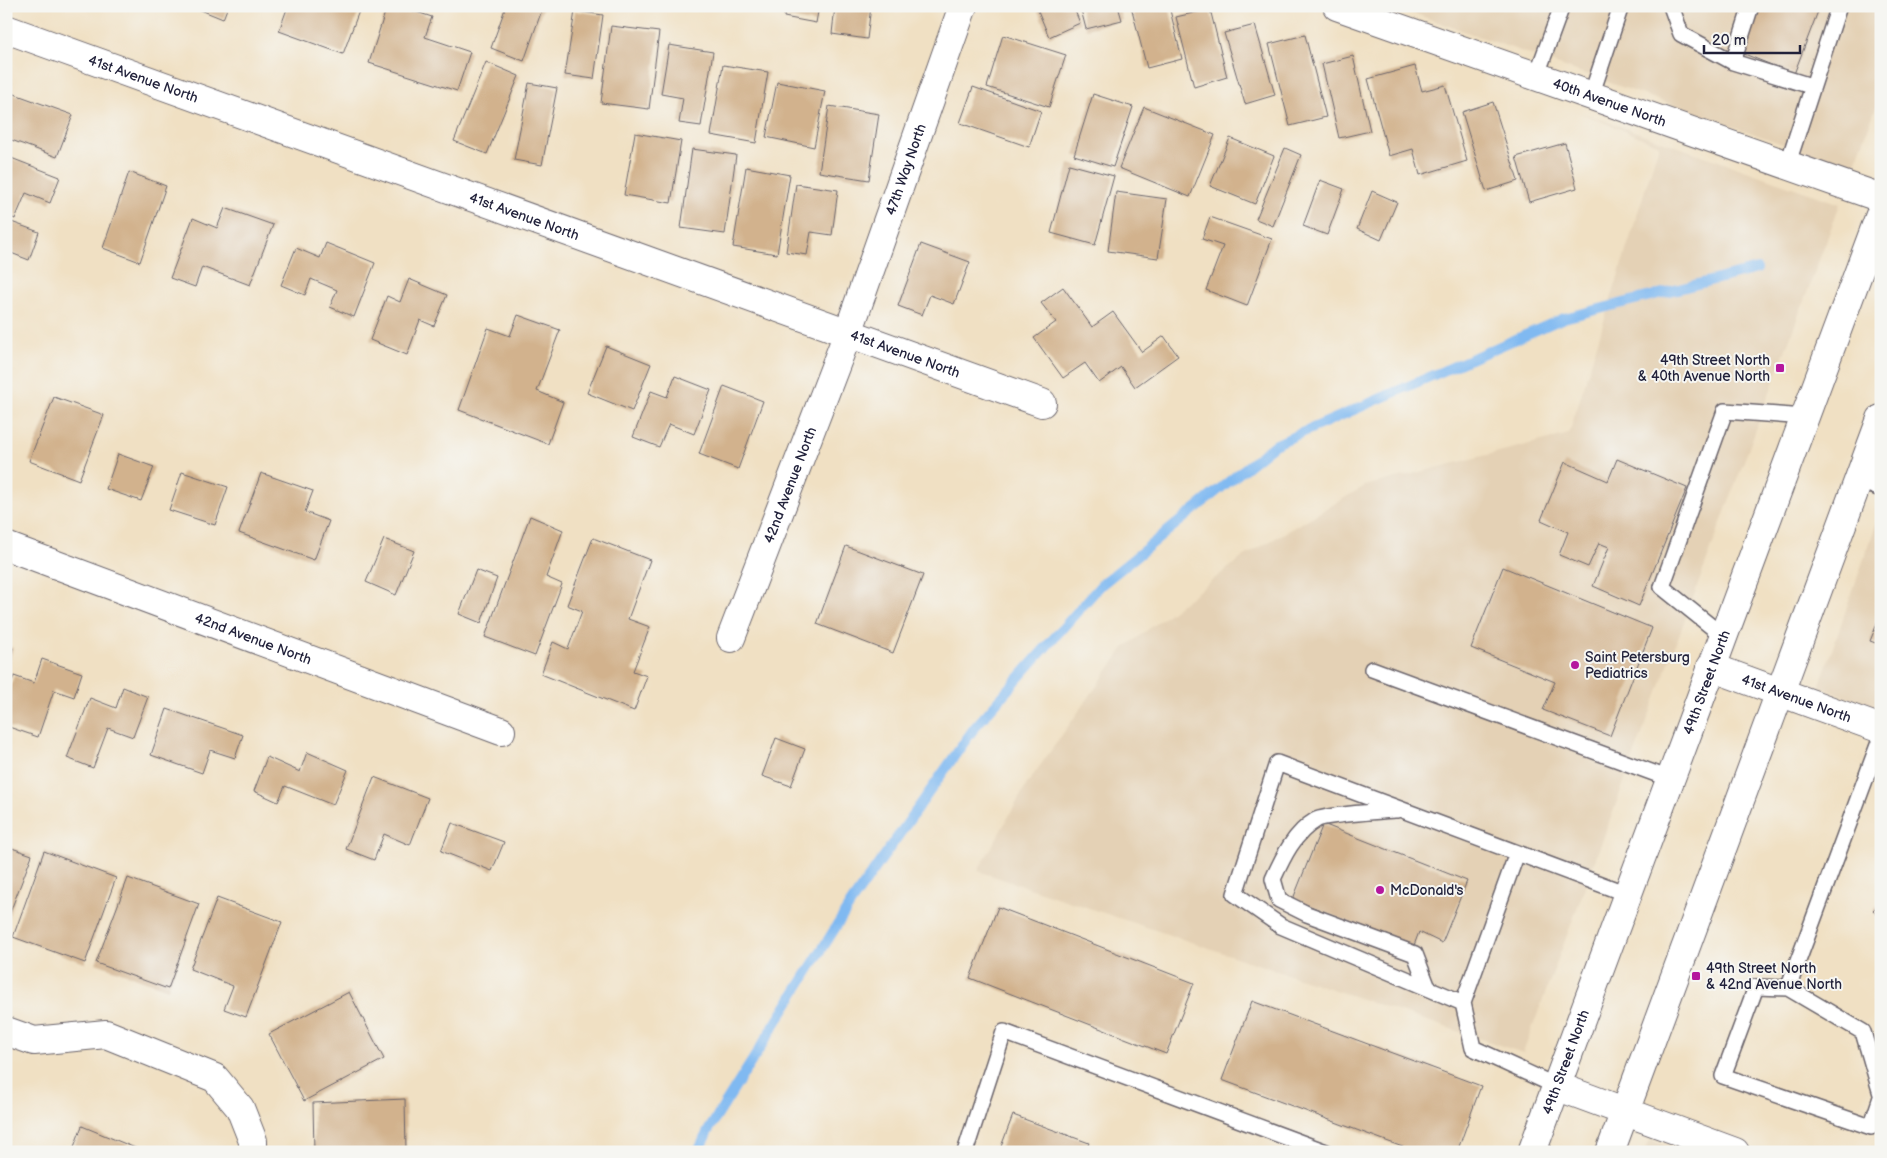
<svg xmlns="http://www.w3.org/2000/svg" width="1887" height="1158" font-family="'Balsamiq Sans',sans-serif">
<rect width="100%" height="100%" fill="#f6f6f2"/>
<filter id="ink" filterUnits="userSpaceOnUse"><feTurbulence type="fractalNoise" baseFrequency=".02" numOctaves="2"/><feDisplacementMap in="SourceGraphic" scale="10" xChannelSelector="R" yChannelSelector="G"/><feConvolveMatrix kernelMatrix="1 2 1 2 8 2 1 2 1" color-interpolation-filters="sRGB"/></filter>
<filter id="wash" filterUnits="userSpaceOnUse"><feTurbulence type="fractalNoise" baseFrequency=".0096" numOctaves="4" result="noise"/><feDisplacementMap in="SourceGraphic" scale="20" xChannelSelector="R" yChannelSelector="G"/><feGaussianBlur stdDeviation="1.12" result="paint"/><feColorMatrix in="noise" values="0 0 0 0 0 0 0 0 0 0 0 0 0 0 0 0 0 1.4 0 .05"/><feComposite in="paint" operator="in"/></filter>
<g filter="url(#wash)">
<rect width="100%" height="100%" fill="#f0e0c3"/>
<path fill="#e4d1b5" d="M1393,6H1881V94L1853,169Z
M1574,110L1840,204L1523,1053L978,871L1027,784L1124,648L1243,557L1365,486L1569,434L1659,145Z
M1881,510V710L1819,687Z
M1650,1140L1682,1152H1645Z"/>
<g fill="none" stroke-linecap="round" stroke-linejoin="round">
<path stroke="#80b9f1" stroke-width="10" d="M698,1152L708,1131L851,903L975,727L1101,585L1274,445L1564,318L1757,269"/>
</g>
<g id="blocks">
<path fill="#d2b28d" d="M191,6H228L223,19Z
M288,6H345L359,11L343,54L279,31Z
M387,6H398L432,17L425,37L470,52L457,91L369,63Z
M506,6L543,7L524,61L491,48Z
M786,6H819L816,23L784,17Z
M835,6H871L867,39L832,34Z
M1036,6H1073L1080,23L1049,37Z
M1080,6H1118L1122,20L1086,29Z
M1131,6H1169L1182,59L1147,68Z
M1754,6H1820L1794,74L1737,51Z
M1210,9L1227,77L1194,87L1176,17Z
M575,11L603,15L594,79L565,75Z
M1255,25L1275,95L1245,104L1224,33Z
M611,26L659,32L649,109L601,103Z
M1003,35L1066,55L1049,107L987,87Z
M1305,35L1326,117L1290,126L1269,44Z
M669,45L713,52L701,126L679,123L683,98L661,94Z
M1353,56L1370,131L1339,138L1322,64Z
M486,62L519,76L487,154L454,141Z
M723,65L768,72L756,143L711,135Z
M1415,66L1422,91L1445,85L1467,161L1420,175L1413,149L1389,156L1368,79Z
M777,82L825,91L814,147L766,137Z
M529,83L557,88L542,165L514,160Z
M973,87L1041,111L1029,147L960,123Z
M9,92L73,115L57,157L6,138V99Z
M1093,94L1133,107L1113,167L1074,155Z
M1493,102L1518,181L1486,191L1462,112Z
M829,106L879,114L869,180L819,172Z
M1144,107L1215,135L1190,197L1119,168Z
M635,133L681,141L671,203L624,195Z
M1230,138L1274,156L1255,204L1210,186Z
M1565,143L1577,188L1529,202L1516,157Z
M1285,148L1301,155L1273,226L1256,219Z
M692,149L736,155L725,234L681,228Z
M6,156L60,177L50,203L26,193L15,219L6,215Z
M1069,164L1114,176L1095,245L1051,233Z
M746,167L790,175L777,254L733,247Z
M129,172L166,186L140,262L103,248Z
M1320,180L1344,189L1327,235L1303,226Z
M796,184L838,190L832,235L811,232L807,255L786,252Z
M1372,191L1397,202L1381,240L1357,229Z
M1116,192L1167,199L1158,258L1108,251Z
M225,208L273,225L250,285L202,267L195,287L170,278L193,218L217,228Z
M1210,217L1272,239L1247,306L1206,290L1223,246L1202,239Z
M6,220L39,232L29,260L6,251Z
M326,243L375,263L354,317L330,307L337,290L311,279L305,295L281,285L296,248L320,258Z
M921,244L970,262L954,304L930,295L922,315L898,306Z
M409,279L447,295L434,326L420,320L407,355L370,340L387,296L400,302Z
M1063,287L1092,327L1113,312L1142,352L1164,336L1178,356L1135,387L1121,367L1099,383L1085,363L1063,378L1034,338L1056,322L1041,303Z
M518,315L560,330L537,391L563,402L548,444L459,410L488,328L510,336Z
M606,346L651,364L632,411L587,393Z
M675,376L711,390L694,434L669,424L659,447L633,437L651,391L667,397Z
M724,386L763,401L738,469L699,454Z
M54,397L104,415L79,480L29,461Z
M118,454L154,467L141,501L106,489Z
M1617,459L1687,488L1639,606L1593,586L1609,547L1599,543L1588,567L1559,555L1568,532L1541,520L1565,462L1608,481Z
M182,472L228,487L215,525L169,510Z
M261,473L313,491L305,512L329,521L314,560L239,533Z
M530,516L563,530L546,577L562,584L535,656L485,637Z
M593,538L650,560L628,619L650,627L633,671L647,676L634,711L541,674L553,642L568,649L582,611L567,605Z
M384,539L414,551L396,595L366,582Z
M846,546L923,575L893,653L817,624Z
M1503,567L1652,628L1610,736L1543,710L1555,682L1471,648Z
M476,570L497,578L481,623L459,614Z
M1881,614V645L1870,641Z
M6,645L13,648L7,668H6Z
M42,659L82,673L74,697L54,690L38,737L6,726V697L14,676L34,683Z
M123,687L148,697L133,737L108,728L93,768L67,758L90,698L116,708Z
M167,709L243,735L235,758L210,750L202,773L151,755Z
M776,738L805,749L791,786L762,776Z
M307,752L348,770L333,805L285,786L278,802L254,791L267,757L300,772Z
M374,777L428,798L410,845L384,834L374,860L346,849Z
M452,823L504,842L492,871L441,851Z
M1323,824L1467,881L1442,943L1419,932L1413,948L1293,899Z
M6,846L32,855L6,923Z
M44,851L116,878L85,963L13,937Z
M128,878L199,904L168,989L96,963Z
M217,898L282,922L246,1017L224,1009L233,986L190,969Z
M1881,902V919L1873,910Z
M998,907L1194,983L1166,1054L970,978Z
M349,992L384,1059L304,1101L269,1034Z
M1252,1001L1481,1086L1457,1152H1416L1222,1080Z
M405,1099L406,1152H314L313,1103Z
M1013,1115L1089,1143L1085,1152H999Z
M82,1126L145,1152H72Z"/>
</g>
</g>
<g filter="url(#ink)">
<use href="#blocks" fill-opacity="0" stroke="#6a646b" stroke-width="1"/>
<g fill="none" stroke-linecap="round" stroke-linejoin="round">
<g stroke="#6a646b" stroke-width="18">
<path id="lane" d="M1671,6L1681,34L1733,62L1811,86
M1733,62L1751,6
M1536,77L1562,6
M1591,96L1621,6
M1787,166L1839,6
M1858,480L1881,489
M1723,636L1662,587L1725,411L1805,417
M1372,669L1670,779
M1397,810C1383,811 1324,815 1316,820C1294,833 1283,857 1273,879L1279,900L1307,914L1415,954L1428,988
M1517,853L1463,1003L1473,1048L1556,1086
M1788,988L1881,737
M1463,1003L1281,926L1235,894L1277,763L1627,894
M1881,1094L1863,1032L1788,988L1756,987L1723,1076L1871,1127L1881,1097
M965,1152L1004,1032L1326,1152"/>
</g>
<g stroke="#6a646b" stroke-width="30">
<g id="street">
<path id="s1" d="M1337,6L1881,198"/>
<path id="s2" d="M6,29L1042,403"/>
<path id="s3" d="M6,546L501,731"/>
<path id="s4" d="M731,638L848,333L963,6"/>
<path id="s5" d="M1711,667L1881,729"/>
<path d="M6,1031L34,1041L106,1034L215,1078L240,1108L253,1141V1152"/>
<path d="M1556,1086L1735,1152"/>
</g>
</g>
<g stroke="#6a646b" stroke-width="30">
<g id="secondary">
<path id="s6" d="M1532,1152L1881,212"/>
<path d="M1610,1152L1881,419"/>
</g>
</g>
<use href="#lane" stroke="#fff" stroke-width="15"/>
<use href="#street" stroke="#fff" stroke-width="28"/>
<use href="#secondary" stroke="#fff" stroke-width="28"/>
</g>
</g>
<g fill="#b5179e" stroke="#f6f6f2" stroke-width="2">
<rect x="1775" y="363" width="10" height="10" rx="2.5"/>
<circle cx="1575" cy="665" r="5"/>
<circle cx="1380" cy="890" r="5"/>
<rect x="1691" y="971" width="10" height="10" rx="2.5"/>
</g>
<g text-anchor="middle" stroke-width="4" stroke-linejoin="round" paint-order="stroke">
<g font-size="14" fill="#22223b" stroke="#f6f6f2">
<text dy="5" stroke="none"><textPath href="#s2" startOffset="146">41st Avenue North</textPath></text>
<text dy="5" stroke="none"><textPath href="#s1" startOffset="289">40th Avenue North</textPath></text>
<text dy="5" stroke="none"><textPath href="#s4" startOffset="500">47th Way North</textPath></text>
<text dy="5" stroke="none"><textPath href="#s2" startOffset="551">41st Avenue North</textPath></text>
<text dy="5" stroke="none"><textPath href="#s2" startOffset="956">41st Avenue North</textPath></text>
<text dy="5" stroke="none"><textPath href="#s4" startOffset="164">42nd Avenue North</textPath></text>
<text dy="5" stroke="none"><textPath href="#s3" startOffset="264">42nd Avenue North</textPath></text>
<text dy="5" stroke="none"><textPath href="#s6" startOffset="501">49th Street North</textPath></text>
<text dy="5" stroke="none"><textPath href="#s5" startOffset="91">41st Avenue North</textPath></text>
<text dy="5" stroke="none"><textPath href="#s6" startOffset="96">49th Street North</textPath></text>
</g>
<g font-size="14" fill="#22223b" stroke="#f6f6f2" text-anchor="start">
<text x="1770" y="365" text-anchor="end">49th Street North<tspan x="1770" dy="16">&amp; 40th Avenue North</tspan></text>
<text x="1585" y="662">Saint Petersburg<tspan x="1585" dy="16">Pediatrics</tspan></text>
<text x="1390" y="895">McDonald's</text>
<text x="1706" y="973">49th Street North<tspan x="1706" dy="16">&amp; 42nd Avenue North</tspan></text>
</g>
</g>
<rect width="1887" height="1158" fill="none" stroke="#f6f6f2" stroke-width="25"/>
<path d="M1704 45v8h96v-8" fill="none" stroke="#22223b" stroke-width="2.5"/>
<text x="1712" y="45" font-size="15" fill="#22223b" stroke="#f6f6f2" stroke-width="4" paint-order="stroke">20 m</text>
</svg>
